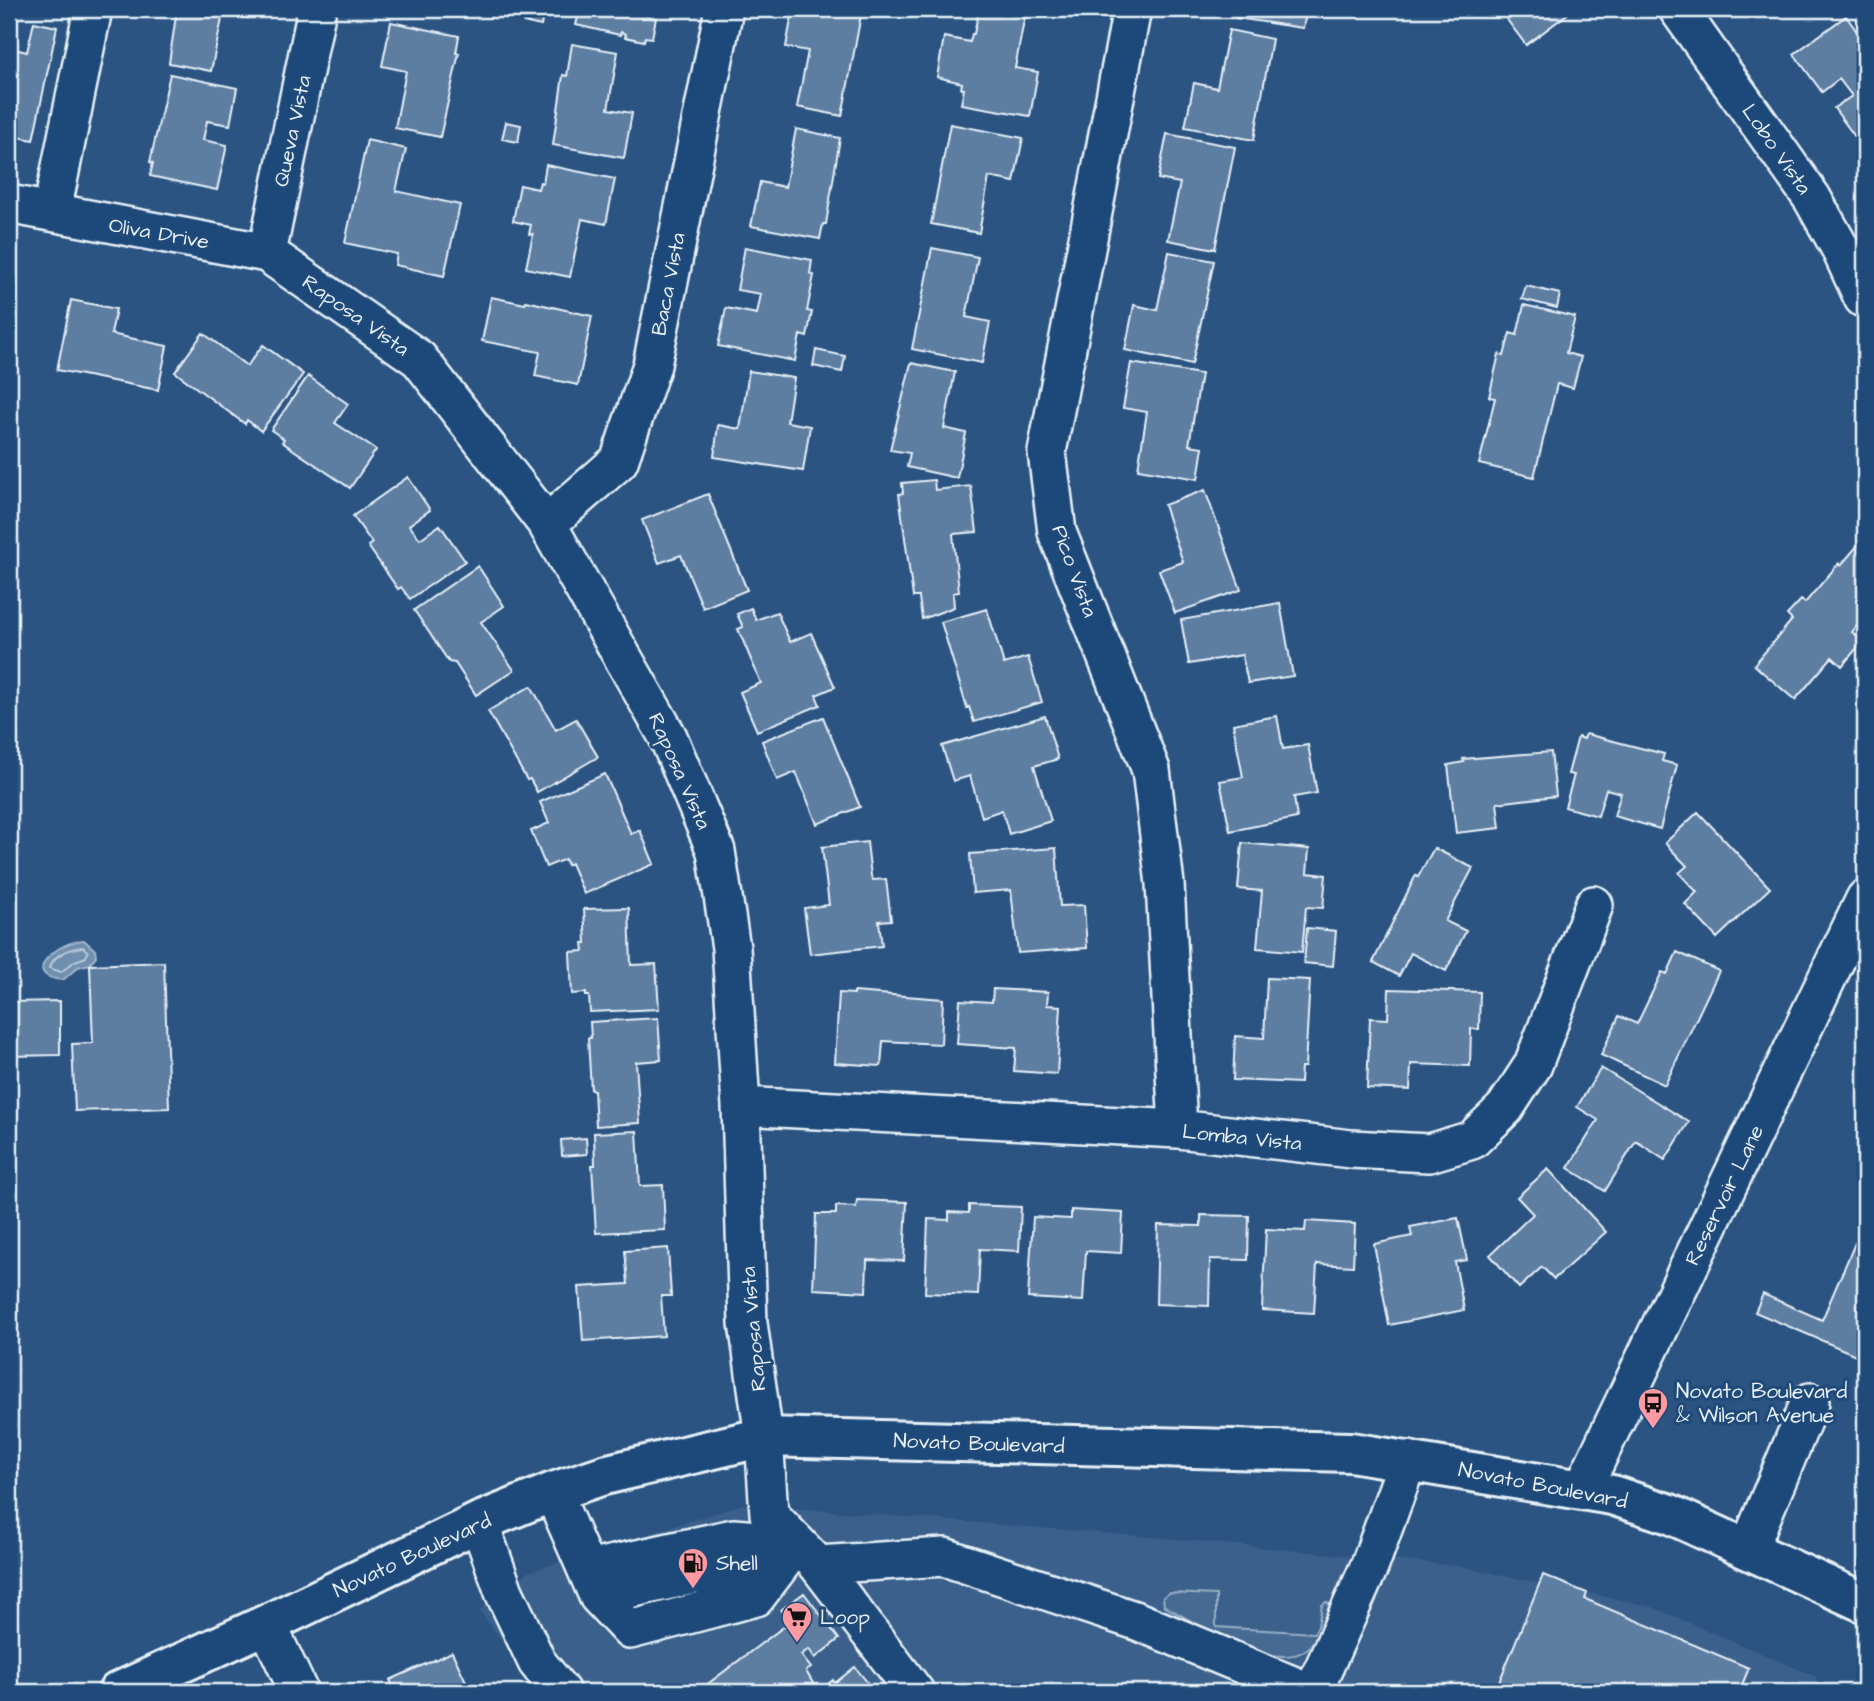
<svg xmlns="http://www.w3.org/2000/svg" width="1874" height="1701" font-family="'Architects Daughter',sans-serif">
<rect width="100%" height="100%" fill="#2b5482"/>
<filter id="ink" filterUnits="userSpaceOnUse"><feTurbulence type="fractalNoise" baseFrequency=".0143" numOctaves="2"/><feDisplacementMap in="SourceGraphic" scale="14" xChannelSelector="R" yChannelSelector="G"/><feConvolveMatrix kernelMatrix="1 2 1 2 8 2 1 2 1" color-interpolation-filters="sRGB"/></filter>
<g filter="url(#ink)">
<path fill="#3a608b" d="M744,1504L1164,1538L1458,1566L1650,1606L1817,1677L1811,1692H541L479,1610L528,1572Z"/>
<path fill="#476b93" stroke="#98aec6" stroke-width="2" d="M1170,1593L1216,1595V1627L1314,1633L1318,1626L1322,1605L1326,1602L1329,1604C1328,1615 1324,1625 1318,1634C1314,1640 1311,1647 1304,1651C1271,1672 1195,1622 1164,1606L1163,1597Z"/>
<path fill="#708ead" stroke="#a0b6cb" stroke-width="2" d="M84,940L95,950L96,956L90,964L78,967L63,980C17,976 58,941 84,940Z"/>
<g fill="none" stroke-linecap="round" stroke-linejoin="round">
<path stroke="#b8c9da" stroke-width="2" d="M83,947L88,952L86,957L75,961L61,972L50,968C52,955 70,948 83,947Z"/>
</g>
<path fill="#5d7da1" stroke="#e8f1f8" stroke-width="2" d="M177,9H250L248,18L223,14L211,71L169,63Z
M430,9H467L466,15Z
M526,9L555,13L554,18L543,16L541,26L523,22Z
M580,9H624L623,12L631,13V10L650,14L649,17L656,18L652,38L645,37L644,41L625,37L626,34L621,32L620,35L576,25Z
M793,9H830L861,15L842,116L797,107L808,51L786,47Z
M979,9L1026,10L1015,68L1038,72L1030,116L961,104L964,89H961L962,83L937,77L944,37L970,42L972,34H974Z
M1238,9H1307L1303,28L1236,18Z
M1499,9H1574L1526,45Z
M1846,16L1865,43V143L1861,145L1834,108L1852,96L1839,79L1822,92L1794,54Z
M34,22L57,27L33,140L9,135V52L10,48L27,52Z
M391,22L459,36L456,53H459L440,137L395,128L406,71L382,66Z
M1229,30L1272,39L1254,140L1185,127L1194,83L1217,88Z
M572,44L618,52L608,109L632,113L624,158L553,145L563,75L567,76Z
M170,74L237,88L230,125L207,121L203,140L227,145L217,190L150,176L153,163L150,162Z
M506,122L521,125L518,142L502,139Z
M950,124L1023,138L1014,182L989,177L979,233L931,224Z
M796,129L840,138L826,224H823L820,239L751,226L760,182L785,187Z
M1167,134L1235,147L1215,249L1168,240L1180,183L1158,179Z
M367,140L406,149L396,191L460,205L444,276L395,265L397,254L345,243Z
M546,165L615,179L606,224L582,219L570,277L526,268L533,234H529L531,225L513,221L520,185L538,189L540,182L543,183Z
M745,247L812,260L810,274L814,275L807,311L812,312L807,337L800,335L795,361L718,346L726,308L757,314L761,294L737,290Z
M932,248L978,257L966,317L990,322L982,363L912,349Z
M1169,252L1214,261L1192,364L1125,350L1134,305L1157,310Z
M1526,286L1560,294L1557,308L1522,299Z
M491,297L525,304L526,301L592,316L578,385L535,376L540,352L482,341Z
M71,300L116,309L111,334L167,346L158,390L57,370Z
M1524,305L1575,317L1566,353L1581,357L1573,388L1557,384L1534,477L1479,464L1495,398L1489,397L1499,354L1504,356L1510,333L1517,335Z
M203,333L247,366L263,345L303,374L261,431L247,420L245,424L175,372Z
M816,350L845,356L842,372L813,366Z
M911,363L955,372L944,428L966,433L957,478L907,467L910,453L890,450Z
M1131,363L1201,374L1189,445L1203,447L1198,479L1138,469L1147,412L1123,408Z
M749,371L794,378L787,422L810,426L803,471L714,457L718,425L740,429Z
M308,376L348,404L335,423L376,450L350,488L282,442L284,439L271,430Z
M408,477L430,510L409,525L420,539L440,525L465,561L410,599L401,587L398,589L368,546L372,543L353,516Z
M934,480L935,490L971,486L977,532L953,534L959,592L953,593L954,607L922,619L919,597H913L899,494L903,493L902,483Z
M1205,490L1241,590L1175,613L1159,570L1183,562L1164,505Z
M708,494L747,590L703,608L681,555L659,563L642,520Z
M1865,537V616L1852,632L1863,641L1842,666L1832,657L1795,700L1754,665L1792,620L1787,615L1801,600L1805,603L1839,563L1841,565Z
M478,566L504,606L481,622L514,670L476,695L455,663L449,662L414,610Z
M1280,603L1293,676L1248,683L1242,655L1189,664L1181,620Z
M751,608L756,620L777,612L790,642L811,633L835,687L816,695L820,705L757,731L740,692L761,683L738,629L743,627L737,614Z
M987,609L1004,664L1028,657L1042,702L974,722L969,707L967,708L941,622Z
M531,686L556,730L576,719L598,757L537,792L530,779L527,780L488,711Z
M1045,716L1058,759L1034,766L1051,821L1009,834L1002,810L982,817L970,776L953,781L942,746Z
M1277,716L1283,749L1308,745L1317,793L1294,797L1297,818L1230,831L1220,781L1243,777L1233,724Z
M823,717L860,807L817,824L796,772L777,780L762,741Z
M1586,734L1664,754L1662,761L1677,765L1660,829L1614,816L1621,793L1606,789L1598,816L1565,807L1574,775L1568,774L1578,737L1584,739Z
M1551,752L1556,796L1497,803L1500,828L1456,833L1448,765L1464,762L1463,759Z
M605,774L631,834L640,830L654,864L584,894L571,863L567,865L565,859L546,867L531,831L549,823L540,802Z
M1698,812L1770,888L1717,938L1685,904L1697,892L1679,873L1687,866L1665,843Z
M867,842L871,876L873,880L886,879L891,920L879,921L882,946L810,954L804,908L829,905L822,847Z
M1242,843L1309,849L1307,873L1326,875L1323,908L1306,907L1302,952L1257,948L1262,891L1238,889Z
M1056,848L1060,906L1084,905L1087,948L1018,953L1011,890L973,893L970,854Z
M1434,848L1473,868L1445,921L1466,931L1446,971L1411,953L1399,976L1373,962L1416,875L1418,877Z
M629,908L631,965L656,964L659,1009L590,1012L589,996H586V993L572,994L570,952L584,951L583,943H586L584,909Z
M1307,928L1336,931L1333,966L1304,963Z
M1677,952L1719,971L1665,1085L1601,1055L1619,1016L1637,1024L1662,972L1667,974Z
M164,962L169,1108L75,1111L72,1044L93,1043L90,965Z
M1267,978L1310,980L1305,1067H1301L1300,1083L1233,1080L1235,1036L1264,1038Z
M993,989L1048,992L1047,1005L1061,1006L1057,1074L1014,1071L1016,1048L957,1044L960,1000L992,1002Z
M1389,989L1480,992L1479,1029H1471L1470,1066L1411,1064L1410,1090L1367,1088L1370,1018L1388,1019Z
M854,992L943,999L941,1044L883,1041L881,1066L835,1063L839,993L854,994Z
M60,1001V1055L9,1056V1002Z
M658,1018L661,1060L636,1062L640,1123L596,1126L594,1090H591L588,1038H591L590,1022Z
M1601,1068L1689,1122L1665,1160L1636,1141L1605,1191L1568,1168L1598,1120L1577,1107Z
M9,1103H11V1142H9Z
M637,1131L640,1186L663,1185L665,1230L596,1233L592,1165H595L594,1133Z
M586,1138L587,1154L562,1156L561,1140Z
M1548,1169L1606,1232L1554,1279L1542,1267L1519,1288L1490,1255L1533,1214L1517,1197Z
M857,1200L907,1202L904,1261L867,1260L866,1292L813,1289L816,1214H836V1206L856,1207Z
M969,1205L1021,1207L1019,1251L980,1249L978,1295L925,1293L928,1219L949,1220V1212L969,1213Z
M1071,1210L1123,1213L1121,1253L1086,1251L1083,1301L1028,1298L1033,1217L1071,1219Z
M1201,1215L1249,1216L1248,1260L1210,1259L1209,1306L1156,1304L1158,1225L1201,1226Z
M1458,1218L1467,1260L1455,1262L1464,1310L1389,1325L1374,1244L1412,1236L1410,1227Z
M1306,1221L1355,1224L1353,1266L1317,1264L1314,1313L1262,1310L1266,1229L1305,1231Z
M1855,1243L1865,1248V1359L1755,1312L1763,1294L1822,1320Z
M668,1248L671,1296H661L664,1336L583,1341L579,1287L628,1284L625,1251Z
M1543,1575L1587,1593L1585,1599L1749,1668L1739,1692H1495Z
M804,1593L839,1639L815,1658L809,1649L801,1655L811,1668L806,1671L818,1692H697L790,1622L781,1610Z
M452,1652L471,1692H396L390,1680Z
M855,1667L875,1692H818L833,1680L835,1683Z"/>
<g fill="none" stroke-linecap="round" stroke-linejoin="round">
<g stroke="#e8f1f8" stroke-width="42">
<path id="minor" d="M1132,9L1047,452L1057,532L1151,770L1165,884L1178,1129
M1678,9L1812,198L1839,246L1863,298
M9,204L267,253L419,359L547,524L668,737L716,851L731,948L741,1106L748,1323L764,1437L769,1514L818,1565L915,1692
M52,211L93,9
M267,253L317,9
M547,524L619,461L652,365L724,9
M741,1106L1178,1129L1351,1149L1429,1153L1472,1140L1505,1108L1533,1065L1594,905
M1582,1490L1865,899
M553,1492L598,1596L739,1565L797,1543
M479,1522L504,1592L537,1662L561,1692
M1748,1550L1810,1402
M818,1565L944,1557L1137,1621L1309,1692
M587,1570L733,1538L786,1542
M598,1596L630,1630L756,1597L797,1543
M267,1624L299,1692
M1313,1692L1370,1565L1408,1460"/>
</g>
<g stroke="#e8f1f8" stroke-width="44">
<path id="major" d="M118,1692L267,1624L479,1522L553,1492L604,1475L764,1437L1351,1452L1612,1495L1670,1514L1865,1603"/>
</g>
<use href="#minor" stroke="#1f4a7a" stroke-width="37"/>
<use href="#major" stroke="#1f4a7a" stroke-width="38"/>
</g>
</g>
<defs>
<g id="bus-pin" transform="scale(1.575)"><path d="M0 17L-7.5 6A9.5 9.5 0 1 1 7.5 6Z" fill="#ff9aa2" stroke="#1f4a7a"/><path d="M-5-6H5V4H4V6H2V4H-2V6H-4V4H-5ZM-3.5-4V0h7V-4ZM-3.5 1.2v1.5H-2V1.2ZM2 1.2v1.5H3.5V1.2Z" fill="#111"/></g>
<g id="fuel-pin" transform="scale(1.575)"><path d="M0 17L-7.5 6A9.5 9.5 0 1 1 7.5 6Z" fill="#ff9aa2" stroke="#1f4a7a"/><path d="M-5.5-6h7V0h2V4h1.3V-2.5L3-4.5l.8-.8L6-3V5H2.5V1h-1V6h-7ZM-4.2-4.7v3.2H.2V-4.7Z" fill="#111"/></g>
<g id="supermarket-pin" transform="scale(1.575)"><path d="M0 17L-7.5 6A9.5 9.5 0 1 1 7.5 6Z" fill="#ff9aa2" stroke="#1f4a7a"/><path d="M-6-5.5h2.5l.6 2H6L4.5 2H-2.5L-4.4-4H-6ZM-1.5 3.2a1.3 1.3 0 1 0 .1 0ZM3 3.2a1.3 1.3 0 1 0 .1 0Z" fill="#111"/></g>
</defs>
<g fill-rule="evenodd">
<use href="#bus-pin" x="1653" y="1403"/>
<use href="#fuel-pin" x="693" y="1563"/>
<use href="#supermarket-pin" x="797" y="1617"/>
</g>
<g text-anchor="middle" stroke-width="6" stroke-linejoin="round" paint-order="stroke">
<g font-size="21" fill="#e8f1f8" stroke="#1f4a7a">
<text transform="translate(292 131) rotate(-78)" y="7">Queva Vista</text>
<text transform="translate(1777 149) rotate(55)" y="7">Lobo Vista</text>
<text transform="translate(159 233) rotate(10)" y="7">Oliva Drive</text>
<text transform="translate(668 284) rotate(-79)" y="7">Baca Vista</text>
<text transform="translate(356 315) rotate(35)" y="7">Raposa Vista</text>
<text transform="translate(1075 571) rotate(70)" y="7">Pico Vista</text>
<text transform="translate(680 771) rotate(66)" y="7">Raposa Vista</text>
<text transform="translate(1242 1137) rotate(6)" y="7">Lomba Vista</text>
<text transform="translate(1724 1195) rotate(-64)" y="7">Reservoir Lane</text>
<text transform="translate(753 1329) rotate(-95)" y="7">Raposa Vista</text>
<text transform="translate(979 1443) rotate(2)" y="7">Novato Boulevard</text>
<text transform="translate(1543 1485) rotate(11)" y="7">Novato Boulevard</text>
<text transform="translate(412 1555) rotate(-25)" y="7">Novato Boulevard</text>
</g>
<g font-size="21" fill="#e8f1f8" stroke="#1f4a7a" text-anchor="start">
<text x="1676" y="1398">Novato Boulevard<tspan x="1676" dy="24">&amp; Wilson Avenue</tspan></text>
<text x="716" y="1570">Shell</text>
<text x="820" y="1624">Loop</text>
</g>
</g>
<rect width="1874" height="1701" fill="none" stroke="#1f4a7a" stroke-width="35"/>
<rect x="18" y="18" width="1839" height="1666" fill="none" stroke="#e8f1f8" stroke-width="2.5" filter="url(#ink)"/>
</svg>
